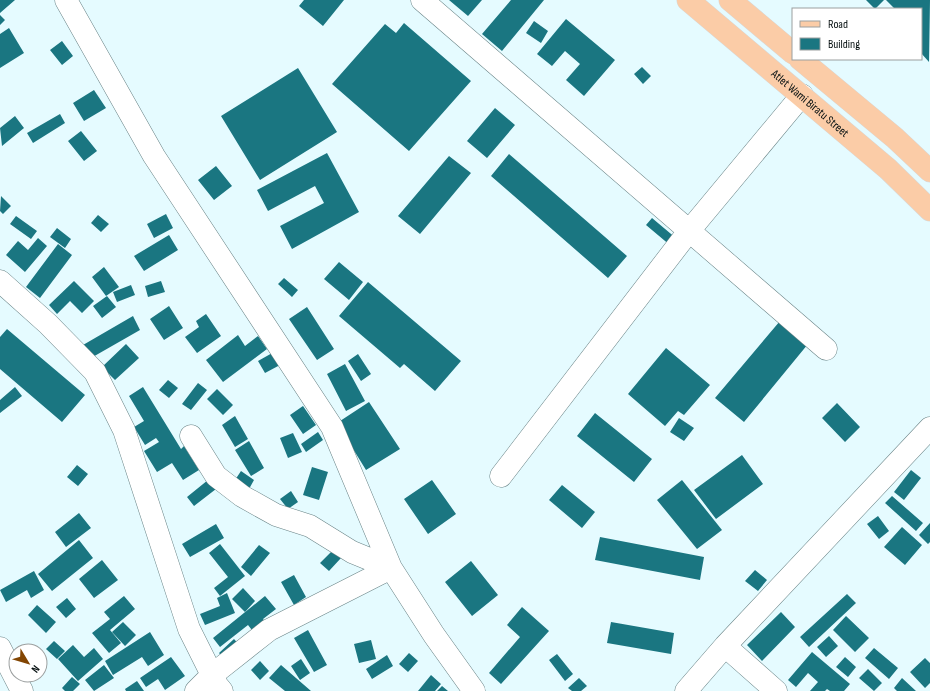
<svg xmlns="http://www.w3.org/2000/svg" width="930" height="691" font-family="'Sofia Sans Condensed',sans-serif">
<rect width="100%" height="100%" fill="#e5fbff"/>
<path fill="#1a7681" d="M0,0H15L0,13Z
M304,0H344L323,26L299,6Z
M449,0H482L468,16Z
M511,0H544L502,51L482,34Z
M866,0H884L875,9Z
M886,0H930L929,62L921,53V9H895Z
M0,15L5,20L0,25Z
M566,19L615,60L584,96L566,80L580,64L565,51L552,66L537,54Z
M534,21L548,31L541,43L526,33Z
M404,23L471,81L409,151L332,84L385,24L396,33Z
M9,28L24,53L0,68V34Z
M62,41L73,56L62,65L50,50Z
M642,67L651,76L643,84L634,74Z
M298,68L337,132L260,180L221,116Z
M94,90L106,108L84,121L73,103Z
M495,108L515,125L487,158L467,141Z
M60,114L65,123L33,143L27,133Z
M15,116L24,128L2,146L0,128Z
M81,131L97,151L84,161L68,141Z
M327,153L359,212L292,249L280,226L324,203L315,186L268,211L257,190Z
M509,154L627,256L608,278L491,176Z
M449,156L471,173L420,234L398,216Z
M216,166L232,186L214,200L198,180Z
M1,196L11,206L3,214L0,211Z
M166,214L173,228L154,238L147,224Z
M98,215L109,224L101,232L91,223Z
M16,216L37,231L31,239L10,224Z
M652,218L677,239L671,246L646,225Z
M57,228L71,239L65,248L50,237Z
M169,235L178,250L144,271L134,256Z
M38,238L47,246L25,272L6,255L18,241L28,250Z
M58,244L72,255L40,298L26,287Z
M339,262L363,282L349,300L324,279Z
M104,267L119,287L106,296L92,277Z
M284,278L298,290L292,297L278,284Z
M74,281L94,301L82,313L70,301L57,314L49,305Z
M161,281L165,292L148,297L145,286Z
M368,282L461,361L435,391L404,364L400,368L339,316Z
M131,285L135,295L117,302L113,292Z
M107,296L116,307L102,318L93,306Z
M169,306L183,328L164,340L150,319Z
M307,307L334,349L317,360L289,319Z
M206,314L221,336L197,353L185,337L199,327L196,321Z
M133,316L140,330L91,358L83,345Z
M780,321L808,344L744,422L715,398Z
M7,329L85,395L62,422L0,369V337Z
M238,335L245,346L258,336L267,349L223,382L206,360Z
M126,344L139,358L115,380L102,367Z
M666,348L710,385L684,415L678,411L665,426L628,394Z
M274,352L280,365L265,373L258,361Z
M358,354L371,374L361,381L348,361Z
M345,364L365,401L346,411L327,374Z
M168,380L178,388L169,398L159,390Z
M198,383L207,390L191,410L182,404Z
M15,387L22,396L0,413V400Z
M143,387L181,449L184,446L199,470L183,480L172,463L157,472L144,451L159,442L156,438L145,445L134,427L144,421L129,396Z
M217,389L233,405L223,415L207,399Z
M369,402L400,449L366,470L337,423Z
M837,403L860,427L845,442L822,418Z
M303,406L316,425L303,434L290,415Z
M595,413L652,459L634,482L577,436Z
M235,416L248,439L235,447L222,425Z
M679,418L694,428L684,441L670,432Z
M318,432L323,440L306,452L301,444Z
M293,433L302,452L288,458L280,438Z
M249,441L264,468L251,476L235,450Z
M742,455L763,484L716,519L694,490Z
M77,465L88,474L78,486L67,477Z
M312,467L328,472L319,500L303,495Z
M911,470L921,478L904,500L894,492Z
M241,471L254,480L249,489L235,480Z
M208,480L216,489L194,506L187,497Z
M432,480L456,514L428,534L404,499Z
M682,480L722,530L697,549L657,500Z
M562,485L595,512L582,528L549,500Z
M291,491L298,502L288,509L280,499Z
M892,496L923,523L916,531L885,503Z
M79,513L91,528L66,547L55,532Z
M878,516L889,531L879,539L867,524Z
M930,523V542L928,544L919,535Z
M216,524L224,538L190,557L182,544Z
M902,527L922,545L905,565L884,547Z
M600,537L704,557L700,580L595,560Z
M79,540L93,558L52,591L38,574Z
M220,544L245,576L220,596L214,588L228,577L209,553Z
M259,545L270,553L251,576L241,567Z
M332,551L341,558L329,571L320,563Z
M102,560L118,580L94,598L79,579Z
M471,561L498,595L472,616L445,582Z
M755,570L767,580L758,591L745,581Z
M34,571L44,590L31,598L27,590L6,602L0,590Z
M294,575L306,597L294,605L281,582Z
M243,588L255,601L245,612L232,599Z
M227,593L235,613L205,625L200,614L220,606L217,598Z
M847,594L856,603L809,647L800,637Z
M124,596L135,609L110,630L121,643L109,653L92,633L110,619L104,612Z
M265,596L276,609L263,619L271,629L259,639L248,625L220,647L213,638Z
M67,598L76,609L66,618L56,607Z
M37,605L56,622L46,633L28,615Z
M522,607L549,631L501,684L489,673L520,637L507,625Z
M781,612L795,627L762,661L747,645Z
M846,616L869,638L855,652L833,630Z
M123,622L136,635L125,646L112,632Z
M611,622L674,633L671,654L607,643Z
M308,630L327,665L314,672L294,638Z
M150,632L164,655L148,666L142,657L113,675L105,661Z
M829,636L838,646L826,657L817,647Z
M234,639L242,648L227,662L219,653Z
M371,640L376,659L359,663L354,644Z
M54,641L65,651L57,659L46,649Z
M73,645L84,657L94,648L103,659L78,681L58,659Z
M874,648L898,668L889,679L865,658Z
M812,652L850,684L844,691H830L827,689L825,691H810L818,682L808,673L796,687L788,680Z
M409,653L418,661L408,672L399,664Z
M557,654L573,674L565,681L549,660Z
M387,655L393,666L372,679L366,669Z
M171,657L185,676L165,690L158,679L146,687L140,678Z
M845,657L856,667L848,677L836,667Z
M925,658L930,663V683L925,688L910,672Z
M301,659L310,673L300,680L291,666Z
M260,661L269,671L260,680L251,670Z
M104,665L114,678L94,691L85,680Z
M281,665L311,691H285L269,678Z
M868,669L882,683L874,691L859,678Z
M431,675L441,684L435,691H418Z
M72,677L80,684L73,691H65L62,688Z
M579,678L587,686L581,691H572L568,688Z
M902,678L916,691H897L894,688Z
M137,681L144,691H126L125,689Z
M442,686L448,691H437Z"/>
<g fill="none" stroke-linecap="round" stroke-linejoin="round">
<g stroke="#698386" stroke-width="23">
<path id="minor" d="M66,0L154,156L332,427L391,568L434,635L474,691
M422,0L826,349
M0,281L48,324L95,372L124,430L189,629L217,685L222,691
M191,436L216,476L242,496L276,515L310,526L352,552L391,568
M501,476L689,231L802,95
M725,646L776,691
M0,648L22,691
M196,691L212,675L269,630L391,568
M686,691L725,646L930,428"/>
</g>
<g stroke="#d7d9d9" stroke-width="23">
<g id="major">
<path id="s1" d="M688,0L888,169L930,210"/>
<path d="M730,0L793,53"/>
<path d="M800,59L895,138L930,171"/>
</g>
</g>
<use href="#minor" stroke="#fff" stroke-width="22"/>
<use href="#major" stroke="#fbcca7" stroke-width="22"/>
</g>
<g text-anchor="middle" stroke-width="3.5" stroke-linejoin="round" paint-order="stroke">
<g font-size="12" fill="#050f10" stroke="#fff">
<text dy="4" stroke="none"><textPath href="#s1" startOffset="160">Atlet Wami Biratu Street</textPath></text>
</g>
</g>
<rect x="792" y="8" width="130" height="52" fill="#ffffff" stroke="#9b9f9f"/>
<rect x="800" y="21" width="20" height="6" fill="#fbcca7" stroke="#9b9f9f"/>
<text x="828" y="28" font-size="12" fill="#050f10">Road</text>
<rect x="800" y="38" width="20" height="12" fill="#1a7681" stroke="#9b9f9f"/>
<text x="828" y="48" font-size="12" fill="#050f10">Building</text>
<g transform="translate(28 663) rotate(128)"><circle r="19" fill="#ffffff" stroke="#9b9f9f"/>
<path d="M0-3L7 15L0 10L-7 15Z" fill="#824502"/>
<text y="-6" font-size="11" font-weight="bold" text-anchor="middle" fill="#050f10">N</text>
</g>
</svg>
